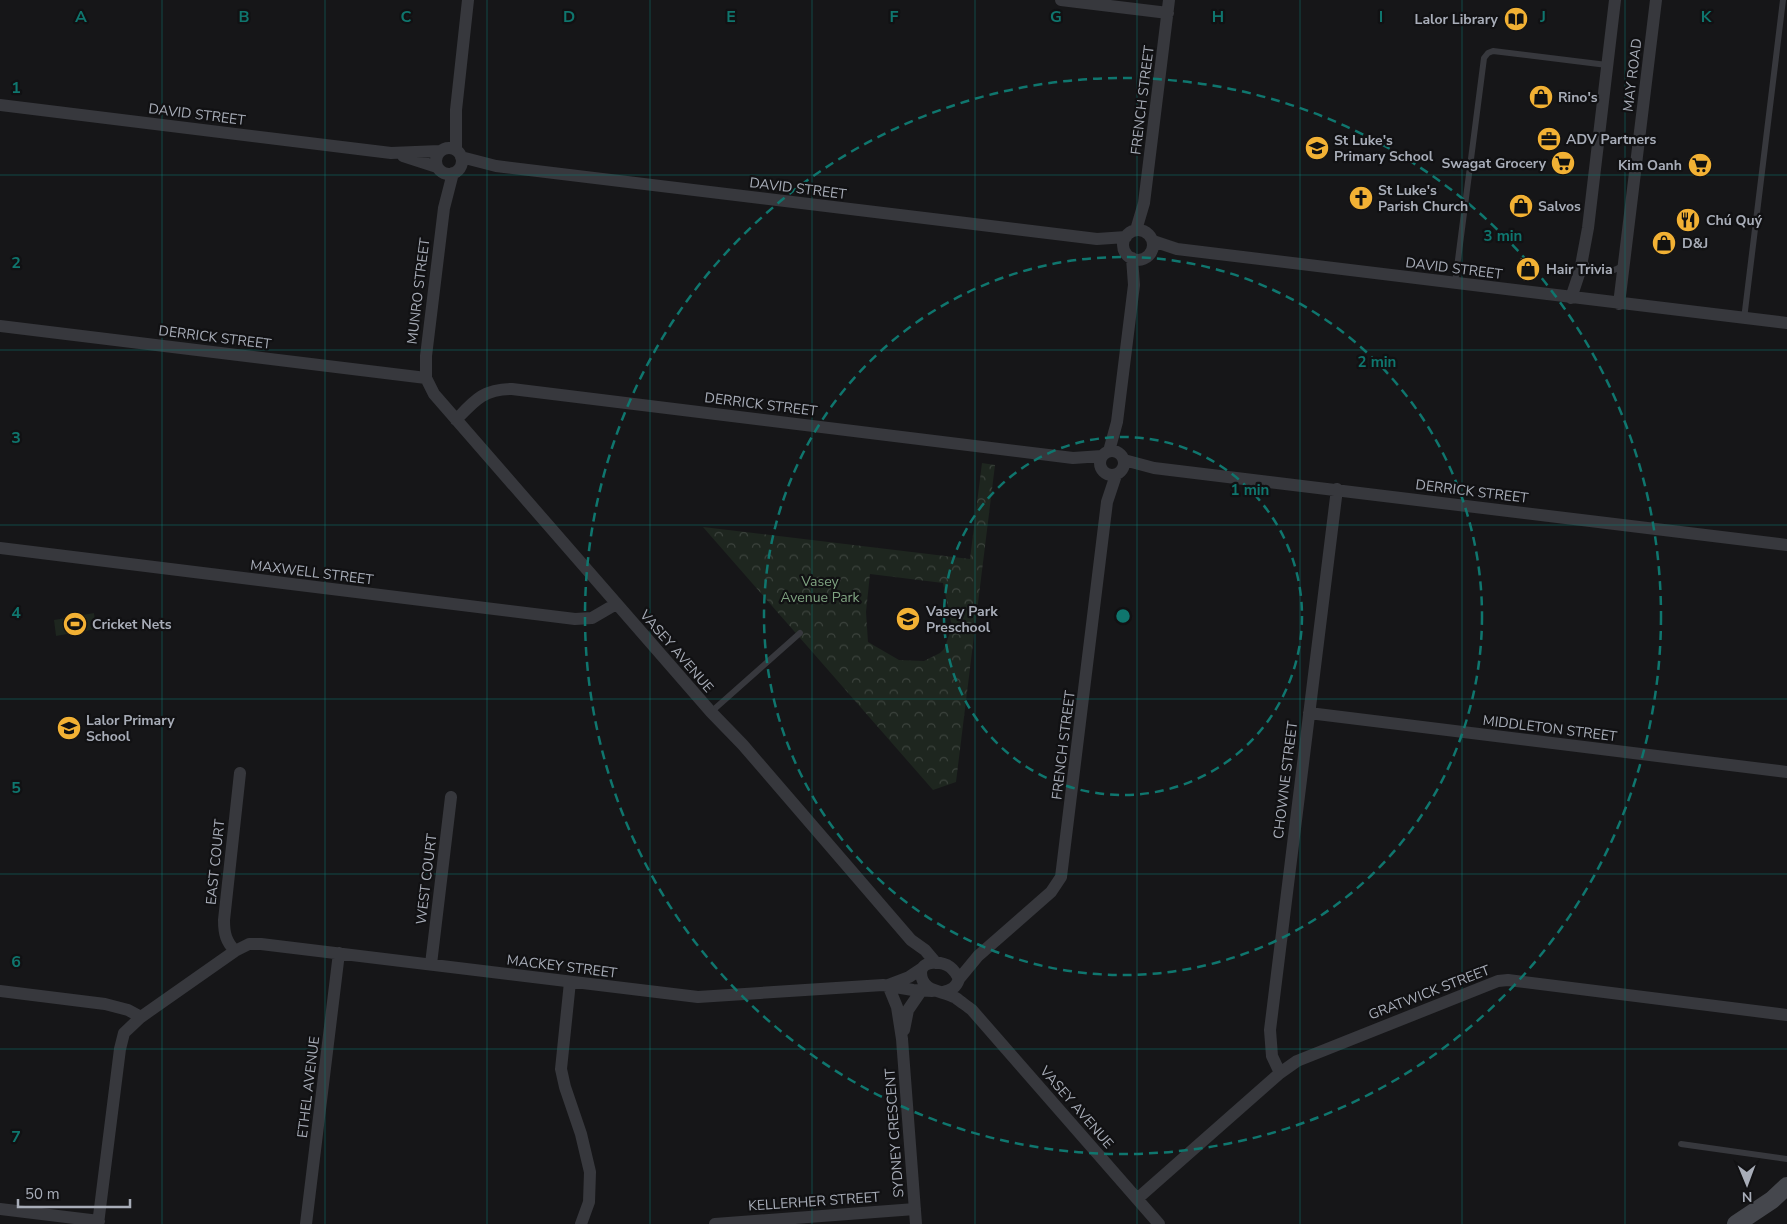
<svg xmlns="http://www.w3.org/2000/svg" width="1787" height="1224" font-family="'Nunito Sans',sans-serif">
<defs>
<pattern id="forest-crowns" width="20" height="18" patternUnits="userSpaceOnUse" patternTransform="scale(1.25)"><rect width="20" height="18" fill="#1e261f"/><path d="M2 6a3 3 0 1 1 6 0M12 15a3 3 0 1 1 6 0" fill="none" stroke="#3c433d"/></pattern>
</defs>
<rect width="100%" height="100%" fill="#161618"/>
<path fill="url(#forest-crowns)" fill-rule="evenodd" d="M982,463L995,465L956,782L933,790L703,527L970,559ZM870,574L943,583L952,627L944,649L940,653L924,661L899,660L868,642L866,612Z"/>
<path fill="#1e261f" d="M94,613L96,629L56,636L54,620Z"/>
<g fill="none" stroke-linecap="round" stroke-linejoin="round">
<path stroke="#37383d" stroke-width="6" d="M1583,261C1594,275 1608,275 1622,266
M1455,283L1484,58L1488,53L1493,51L1607,65
M1744,319L1783,0
M711,712L800,633
M1681,1144L1787,1159"/>
<path stroke="#37383d" stroke-width="12" d="M1061,0L1168,13
M0,105L391,153L440,151
M436 161a13 13 0 1 1 26 0a13 13 0 1 1-26 0Z
M456,150V110L468,0
M403,156L437,167
M461,157L496,166L1097,239L1126,237
M453,173L444,208L426,356V378L434,394L711,712L743,745L911,940L925,950L936,963
M1136,230L1144,203L1169,0
M1123 245a15 15 0 1 1 30 0a15 15 0 1 1-30 0Z
M1153,241L1177,249L1787,323
M1571,298L1580,271L1588,228L1615,0
M1619,304L1656,0
M0,326L426,378
M456,420C474,401 483,389 512,389L1073,458L1102,456
M1100 463a12 12 0 1 1 24 0a12 12 0 1 1-24 0Z
M1109,451L1117,422L1134,285L1132,258
M1124,460L1154,468L1787,545
M0,548L575,619L592,618L616,604
M1309,713L1787,772
M235,951C226,941 224,934 224,920L240,773
M431,964L451,797
M959,979L978,956L1051,892L1061,877L1107,502L1116,475
M570,982L561,1069L565,1087L581,1134L590,1172L589,1202L581,1224
M888,985L897,1007L902,1039L916,1224
M888,985L909,977L921,969
M0,991L105,1004L128,1010L141,1017
M943,992C951,990 956,988 959,979C957,975 954,970 950,967C942,961 921,960 921,973C922,993 943,990 956,998C961,1002 967,1006 972,1010L1159,1224
M904,1030L908,1010L921,991
M1280,1073L1272,1056L1270,1030L1337,489
M1137,1199L1280,1073L1297,1061L1498,981L1508,980L1787,1015
M0,1209L99,1221
M98,1224L120,1049L124,1033L141,1017L235,951L249,944H261L698,997L883,985L913,990L932,991
M306,1224L339,953
M715,1224L915,1209"/>
<path stroke="#45474d" stroke-width="18" d="M1736,1224L1772,1200L1787,1186"/>
</g>
<path fill="none" stroke="#0f766e" stroke-width="1" stroke-opacity="0.55" d="M162,0V1224M325,0V1224M487,0V1224M650,0V1224M812,0V1224M975,0V1224M1137,0V1224M1300,0V1224M1462,0V1224M1625,0V1224M0,175H1787M0,350H1787M0,525H1787M0,699H1787M0,874H1787M0,1049H1787"/>
<g fill="none" stroke="#0f766e" stroke-width="2.5" stroke-dasharray="9 6">
<circle cx="1123" cy="616" r="179"/>
<circle cx="1123" cy="616" r="359"/>
<circle cx="1123" cy="616" r="538"/>
</g>
<defs>
<g id="library-disc" transform="scale(1.25)"><circle r="9.5" fill="#f2b134" stroke="#111113"/><path d="M-6-4Q-3-5.5-.7-3.5V5Q-3 3-6 4ZM6-4Q3-5.5 .7-3.5V5Q3 3 6 4Z" fill="#111"/></g>
<g id="shop-disc" transform="scale(1.25)"><circle r="9.5" fill="#f2b134" stroke="#111113"/><path d="M-5-2.5h2.3a2.7 3.5 0 0 1 5.4 0H5L5.5 6h-11ZM-1.5-2.5h3a1.5 2.3 0 0 0-3 0Z" fill="#111"/></g>
<g id="office-disc" transform="scale(1.25)"><circle r="9.5" fill="#f2b134" stroke="#111113"/><path d="M-6-3h4V-5.5h4V-3h4V5H-6ZM-1-4.5V-3h2v-1.5ZM-6 0V1H6V0Z" fill="#111"/></g>
<g id="school-disc" transform="scale(1.25)"><circle r="9.5" fill="#f2b134" stroke="#111113"/><path d="M0-5L7-2L0 1L-7-2ZM-4 1L0 2.5L4 1V4Q0 6-4 4Z" fill="#111"/></g>
<g id="supermarket-disc" transform="scale(1.25)"><circle r="9.5" fill="#f2b134" stroke="#111113"/><path d="M-6-5.5h2.5l.6 2H6L4.5 2H-2.5L-4.4-4H-6ZM-1.5 3.2a1.3 1.3 0 1 0 .1 0ZM3 3.2a1.3 1.3 0 1 0 .1 0Z" fill="#111"/></g>
<g id="church-disc" transform="scale(1.25)"><circle r="9.5" fill="#f2b134" stroke="#111113"/><path d="M-1.2-6h2.4v3.5h3.3v2.4h-3.3V6h-2.4V-.1h-3.3v-2.4h3.3Z" fill="#111"/></g>
<g id="restaurant-disc" transform="scale(1.25)"><circle r="9.5" fill="#f2b134" stroke="#111113"/><path d="M-5-6h1v4h1v-4h1v4h1v-4h1v5L-1.5 .5V6h-2V.5L-5-1ZM5-6V6H3V1.5H1.5Q1.5-4 5-6Z" fill="#111"/></g>
<g id="stadium-disc" transform="scale(1.25)"><circle r="9.5" fill="#f2b134" stroke="#111113"/><path d="M0-5a6.5 5 0 1 0 0 10a6.5 5 0 1 0 0-10ZM-3.5-1.8h7v3.6h-7Z" fill="#111"/></g>
</defs>
<g fill-rule="evenodd">
<use href="#library-disc" x="1516" y="19"/>
<use href="#shop-disc" x="1541" y="97"/>
<use href="#office-disc" x="1549" y="139"/>
<use href="#school-disc" x="1317" y="148"/>
<use href="#supermarket-disc" x="1563" y="163"/>
<use href="#supermarket-disc" x="1700" y="165"/>
<use href="#church-disc" x="1361" y="198"/>
<use href="#shop-disc" x="1521" y="206"/>
<use href="#restaurant-disc" x="1688" y="220"/>
<use href="#shop-disc" x="1664" y="243"/>
<use href="#shop-disc" x="1528" y="269"/>
<use href="#school-disc" x="908" y="619"/>
<use href="#stadium-disc" x="75" y="624"/>
<use href="#school-disc" x="69" y="728"/>
</g>
<g text-anchor="middle" stroke-width="4.5" stroke-linejoin="round" paint-order="stroke">
<g font-size="14" font-weight="bold" fill="#a8adb8" stroke="#111113" text-anchor="start">
<text x="1498" y="24" text-anchor="end">Lalor Library</text>
<text x="1558" y="102">Rino's</text>
<text x="1566" y="144">ADV Partners</text>
<text x="1334" y="145">St Luke's<tspan x="1334" dy="16">Primary School</tspan></text>
<text x="1546" y="168" text-anchor="end">Swagat Grocery</text>
<text x="1682" y="170" text-anchor="end">Kim Oanh</text>
<text x="1378" y="195">St Luke's<tspan x="1378" dy="16">Parish Church</tspan></text>
<text x="1538" y="211">Salvos</text>
<text x="1706" y="225">Chú Quý</text>
<text x="1682" y="248">D&amp;J</text>
<text x="1546" y="274">Hair Trivia</text>
<text x="926" y="616">Vasey Park<tspan x="926" dy="16">Preschool</tspan></text>
<text x="92" y="629">Cricket Nets</text>
<text x="86" y="725">Lalor Primary<tspan x="86" dy="16">School</tspan></text>
</g>
<g font-size="14" fill="#a8adb8" stroke="#111113">
<text transform="translate(1632 75) rotate(-83)" y="5">MAY ROAD</text>
<text transform="translate(1142 100) rotate(-83)" y="5">FRENCH STREET</text>
<text transform="translate(197 114) rotate(7)" y="5">DAVID STREET</text>
<text transform="translate(798 188) rotate(7)" y="5">DAVID STREET</text>
<text transform="translate(1454 268) rotate(7)" y="5">DAVID STREET</text>
<text transform="translate(418 291) rotate(-83)" y="5">MUNRO STREET</text>
<text transform="translate(215 337) rotate(7)" y="5">DERRICK STREET</text>
<text transform="translate(761 404) rotate(7)" y="5">DERRICK STREET</text>
<text transform="translate(1472 491) rotate(7)" y="5">DERRICK STREET</text>
<text transform="translate(312 572) rotate(7)" y="5">MAXWELL STREET</text>
<text transform="translate(677 651) rotate(49)" y="5">VASEY AVENUE</text>
<text transform="translate(1550 728) rotate(7)" y="5">MIDDLETON STREET</text>
<text transform="translate(1063 745) rotate(-83)" y="5">FRENCH STREET</text>
<text transform="translate(1285 780) rotate(-83)" y="5">CHOWNE STREET</text>
<text transform="translate(215 862) rotate(-84)" y="5">EAST COURT</text>
<text transform="translate(426 879) rotate(-83)" y="5">WEST COURT</text>
<text transform="translate(562 966) rotate(7)" y="5">MACKEY STREET</text>
<text transform="translate(1429 992) rotate(-21)" y="5">GRATWICK STREET</text>
<text transform="translate(308 1087) rotate(-83)" y="5">ETHEL AVENUE</text>
<text transform="translate(1077 1107) rotate(49)" y="5">VASEY AVENUE</text>
<text transform="translate(894 1133) rotate(-94)" y="5">SYDNEY CRESCENT</text>
<text transform="translate(814 1201) rotate(-4)" y="5">KELLERHER STREET</text>
</g>
<g font-size="14" fill="#7fa381" stroke="#111113">
<text x="820" y="586">Vasey<tspan x="820" dy="16">Avenue Park</tspan></text>
</g>
</g>
<g font-size="16" text-anchor="middle" font-weight="bold" fill="#0f766e" stroke="#111113" stroke-width="4.5" stroke-linejoin="round" paint-order="stroke">
<text x="81" y="22">A</text>
<text x="244" y="22">B</text>
<text x="406" y="22">C</text>
<text x="569" y="22">D</text>
<text x="731" y="22">E</text>
<text x="894" y="22">F</text>
<text x="1056" y="22">G</text>
<text x="1218" y="22">H</text>
<text x="1381" y="22">I</text>
<text x="1543" y="22">J</text>
<text x="1706" y="22">K</text>
<text x="16" y="93">1</text>
<text x="16" y="268">2</text>
<text x="16" y="443">3</text>
<text x="16" y="618">4</text>
<text x="16" y="793">5</text>
<text x="16" y="967">6</text>
<text x="16" y="1142">7</text>
</g>
<circle cx="1123" cy="616" r="8" fill="#0f766e" stroke="#111113" stroke-width="2.5"/>
<g font-size="15" text-anchor="middle" font-weight="bold" fill="#0f766e" stroke="#111113" stroke-width="4.5" stroke-linejoin="round" paint-order="stroke">
<text x="1503" y="241">3 min</text>
<text x="1377" y="367">2 min</text>
<text x="1250" y="495">1 min</text>
</g>
<g transform="translate(1747 1184) rotate(179)" stroke="#111113" stroke-width="4" paint-order="stroke">
<path d="M0-4L9 19L0 12L-9 19Z" fill="#a8adb8"/>
<text y="-8" font-size="14" font-weight="bold" text-anchor="middle" fill="#a8adb8">N</text>
</g>
<path d="M18 1199v8h112v-8" fill="none" stroke="#a8adb8" stroke-width="2.5"/>
<text x="25" y="1199" font-size="15" fill="#a8adb8" stroke="#111113" stroke-width="4" paint-order="stroke">50 m</text>
</svg>
